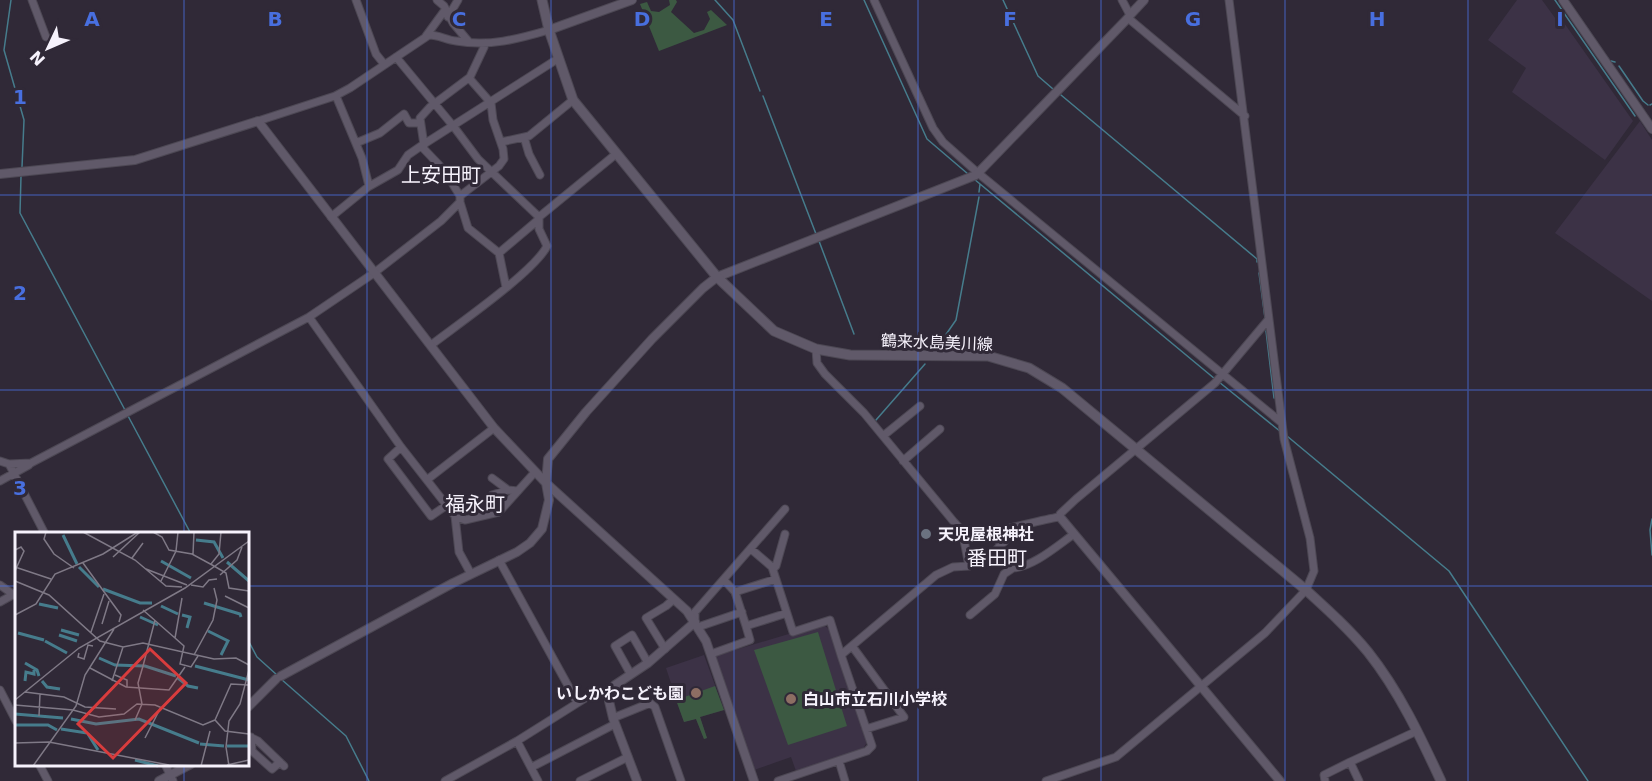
<svg xmlns="http://www.w3.org/2000/svg" width="1652" height="781" font-family="'DejaVu Sans','Noto Sans JP',sans-serif">
<rect width="100%" height="100%" fill="#302937"/>
<path fill="#3c3246" d="M1517,0H1542L1558,22L1562,20L1633,121L1605,160L1512,92L1526,68L1488,40Z
M1640,121L1652,140V301L1555,233Z
M822,624L829,629L867,742L863,749L796,771L791,757L754,770L715,656Z
M704,655L724,710L700,717L707,738L704,739L696,719L684,722L666,668Z"/>
<path fill="#3c5942" d="M669,0H676L677,2L671,12L694,33L704,30L710,19L707,12L711,10L727,25L659,51L640,4L647,2L651,11L659,12L670,5Z
M818,632L847,726L788,745L754,650Z
M715,686L724,710L700,717L707,738L704,739L696,719L684,722L676,700Z"/>
<g fill="none" stroke-linecap="round" stroke-linejoin="round">
<path stroke="#467c8c" stroke-width="1.5" d="M11,0L4,50L24,120L22,167
M715,0L733,20L760,91
M864,0L927,139L968,174
M1003,0L1038,76L1053,89
M1555,0L1635,116
M1611,61L1615,62
M1619,66L1643,101L1648,105
M1061,95L1257,259V262
M763,96L816,234
M1650,105L1652,104
M21,176L20,213L125,410
M974,179L1215,379
M979,192L980,184
M819,241L854,334
M1259,273L1265,318
M1266,331L1274,398
M938,346L956,320L979,197
M1219,382L1281,432
M127,414L191,534
M876,420L925,364
M1287,436L1449,571L1588,781
M1652,519L1650,530L1652,555
M248,640L257,657L277,675
M281,679L346,736L369,781"/>
<g stroke="#4d4854" stroke-width="9">
<path id="minor" d="M32,0L46,37
M356,0L376,54L384,64
M437,0L444,6L453,23L469,42
M874,0L933,128L943,142L978,173L1282,423
M1122,0L1130,15L1128,18L1245,116
M448,17L458,0
M426,36L445,10
M396,57L454,127L478,159L539,217V229L547,246C535,271 457,325 431,345
M336,96L362,158L369,186
M258,121L335,96L350,88L429,35C439,35 446,40 456,41C489,47 518,39 549,30
M524,137L529,154L540,175
M501,142L529,136L573,100
M356,143L380,133L404,114L409,123H419
M424,145L420,118L430,107L470,77L486,43
M460,196L444,170L421,146L559,58
M460,202L468,228L499,253L506,287
M331,217L368,187L398,170L408,155L421,146
M539,217L616,154
M499,253L538,220
M309,317L401,447L455,516L459,552L471,574
M816,349L817,363L825,374L864,413L954,522C956,524 958,527 961,529C977,541 1039,519 1060,517V514L1076,499L1215,383L1268,320
M883,436L920,406
M401,447L388,459L431,516L447,505
M0,461L9,464L31,463L309,317L374,273L441,221L460,202V196L499,166L504,159L503,149L493,120L491,103L469,78
M903,461L940,429
M9,464L45,534
M492,478L508,490L518,491
M428,479L494,428
M0,481L29,465
M492,495L508,490
M455,516L465,520L499,512L535,472
M993,530L1001,546
M999,548L1013,568
M751,549L772,567L793,632L830,620L841,655
M499,560L577,702
M969,566L994,552L1020,526
M773,569L776,566L785,534
M724,580L735,592L746,626
M0,585L14,595
M735,592L776,579
M0,602L16,593
M970,615L995,594L1004,574L1013,568C1033,567 1057,546 1074,534
M695,622V612L785,509
M698,627L742,612
M852,646L904,717L866,729
M665,649L646,618L666,606L674,599
M711,654L750,640L746,626L787,613
M630,673L615,646L632,635L648,663
M0,690L16,721
M613,718L650,703L655,707L681,781
M250,737L258,741L284,766
M251,737L252,751L272,769L280,762
M517,741L538,781
M839,761L845,781
M1350,762L1417,731
M39,764L48,781
M165,764L173,781
M532,767L615,724
M445,781L517,741L595,692L610,694
M580,781L628,757
M778,781L867,751L872,746L841,655L936,575L953,567L969,566L962,530
M1046,781L1116,757L1265,633L1306,590L1314,571L1310,538L1284,439L1229,0
M1325,781L1324,775L1350,762L1359,781"/>
</g>
<g stroke="#4d4854" stroke-width="10">
<path id="tertiary" d="M1563,0L1652,129
M1130,15L1144,0
M549,30L632,0
M978,173L1128,18
M0,174L135,160L258,121L494,428L546,483L687,611L706,641L754,781
M1060,517L1280,781
M281,676L453,583L517,552L530,543L542,529L549,500L546,483L548,459L586,412L652,339L703,288L717,277L976,175
M248,707L276,679
M159,781L191,764
M637,781L613,718L609,701L610,694L615,685L648,663L695,622"/>
</g>
<g stroke="#4d4854" stroke-width="11">
<path id="secondary" d="M542,0L549,30L573,100L717,277L774,331L816,349L850,355L988,356L1029,368L1062,388L1306,590C1328,610 1350,630 1368,652C1399,691 1420,736 1441,781"/>
</g>
<use href="#minor" stroke="#605969" stroke-width="7"/>
<use href="#tertiary" stroke="#605969" stroke-width="8"/>
<use href="#secondary" stroke="#605969" stroke-width="9"/>
</g>
<path fill="none" stroke="#486fdf" stroke-width="1.5" stroke-opacity="0.55" d="M184,0V534M367,0V781M551,0V781M734,0V781M918,0V781M1101,0V781M1285,0V781M1468,0V781M0,195H1652M0,390H1652M0,586H16M248,586H1652M184,764V781"/>
<circle fill="#6b7280" stroke="#302937" stroke-width="2" cx="926" cy="534" r="6"/>
<g fill="#8d6e63" stroke="#302937" stroke-width="2">
<circle cx="696" cy="693" r="6"/>
<circle cx="791" cy="699" r="6"/>
</g>
<g text-anchor="middle" stroke-width="6" stroke-linejoin="round" paint-order="stroke">
<g font-size="16" fill="#f6f2fc" stroke="#302937">
<text transform="translate(937 342) rotate(2)" y="6">鶴来水島美川線</text>
</g>
<g font-size="16" font-weight="bold" fill="#f6f2fc" stroke="#302937" text-anchor="start">
<text x="938" y="540">天児屋根神社</text>
<text x="684" y="699" text-anchor="end">いしかわこども園</text>
<text x="803" y="705">白山市立石川小学校</text>
</g>
<g font-size="20" fill="#f6f2fc" stroke="#302937">
<text x="441" y="182">上安田町</text>
<text x="475" y="511">福永町</text>
<text x="997" y="565">番田町</text>
</g>
</g>
<g transform="translate(15 532)">
<rect width="234" height="234" fill="#302937"/>
<path fill="none" stroke="#467c8c" stroke-width="3" d="M48,3L62,32M181,8L199,10L208,26M146,29L176,46M212,30L234,49M64,35L84,55M88,57L125,71H137M189,71L225,82L226,85M24,72L43,76M146,74L163,82M167,83L175,85L172,96M125,85L143,93M46,98L64,103M193,99L213,109L206,123M3,101L29,108M44,103L62,109M30,109L52,121M84,126L100,133L130,134L161,144M10,131L22,138L24,144M180,134L234,148M163,146L173,154L183,156M10,149L11,140L19,142V138M27,149L32,155L45,157M0,182L48,186M56,187L81,192L124,187L184,211M0,193H33L42,198M46,197L72,201M73,202L83,218M185,212L209,214M212,214H234M120,228L143,234"/>
<path fill="none" stroke="#7f7986" stroke-width="1.5" d="M31,0L29,7L39,22L59,36M68,0L120,28L151,54L167,55M138,0L147,5L154,18L177,22L199,34M0,18L6,15L9,19L0,39M178,22L179,0M98,25L125,0M117,26L128,11M68,31L106,83L104,90M196,32L204,22L206,0M199,34L211,41L214,56L234,59M0,35L36,47M131,37L172,53M205,43L222,28L227,15M0,49L34,63L85,109L108,115L128,111L199,127L221,126L234,133M146,49L161,19L163,0M176,53L188,55L194,48L202,47M210,64L234,76M167,66L160,106L169,114L165,132L176,135L183,124M128,78L160,106M0,83L21,72L40,42L88,22L123,0M87,92L94,69M76,100L89,62M64,121L63,125L69,127L73,113L78,114M179,123L198,88L202,68L199,56M128,134L140,88M75,136L111,155L154,158L170,135M100,143L112,148V155M97,149L108,115M10,160L49,165L70,175L101,177M0,168L64,116L170,56L234,9M0,173L58,178L84,185L109,182L122,172L140,173L188,193L200,188L210,199L234,202M24,184L25,162M120,188L127,172L123,151L128,134M200,188L216,152L234,153M130,206L146,175M0,211L34,210L154,233L183,234M212,233L234,228M18,234L61,174L70,143L99,97M186,234L195,199M214,234L211,215L214,189L225,172L234,138"/>
<path fill="#d93c3d" fill-opacity="0.15" stroke="#d93c3d" stroke-width="3" d="M135,117L171,151L98,226L63,192Z"/>
<rect width="234" height="234" fill="none" stroke="#f6f2fc" stroke-width="3"/>
</g>
<g font-size="20" text-anchor="middle" font-weight="bold" fill="#486fdf" stroke="#302937" stroke-width="6" stroke-linejoin="round" paint-order="stroke">
<text x="92" y="26">A</text>
<text x="275" y="26">B</text>
<text x="459" y="26">C</text>
<text x="642" y="26">D</text>
<text x="826" y="26">E</text>
<text x="1010" y="26">F</text>
<text x="1193" y="26">G</text>
<text x="1377" y="26">H</text>
<text x="1560" y="26">I</text>
<text x="20" y="104">1</text>
<text x="20" y="300">2</text>
<text x="20" y="495">3</text>
</g>
<g transform="translate(48 48) rotate(226)" stroke="#302937" stroke-width="4.5" paint-order="stroke">
<path d="M0-4.5L10 22L0 15L-10 22Z" fill="#f6f2fc"/>
<text y="-9" font-size="16" font-weight="bold" text-anchor="middle" fill="#f6f2fc">N</text>
</g>
</svg>
